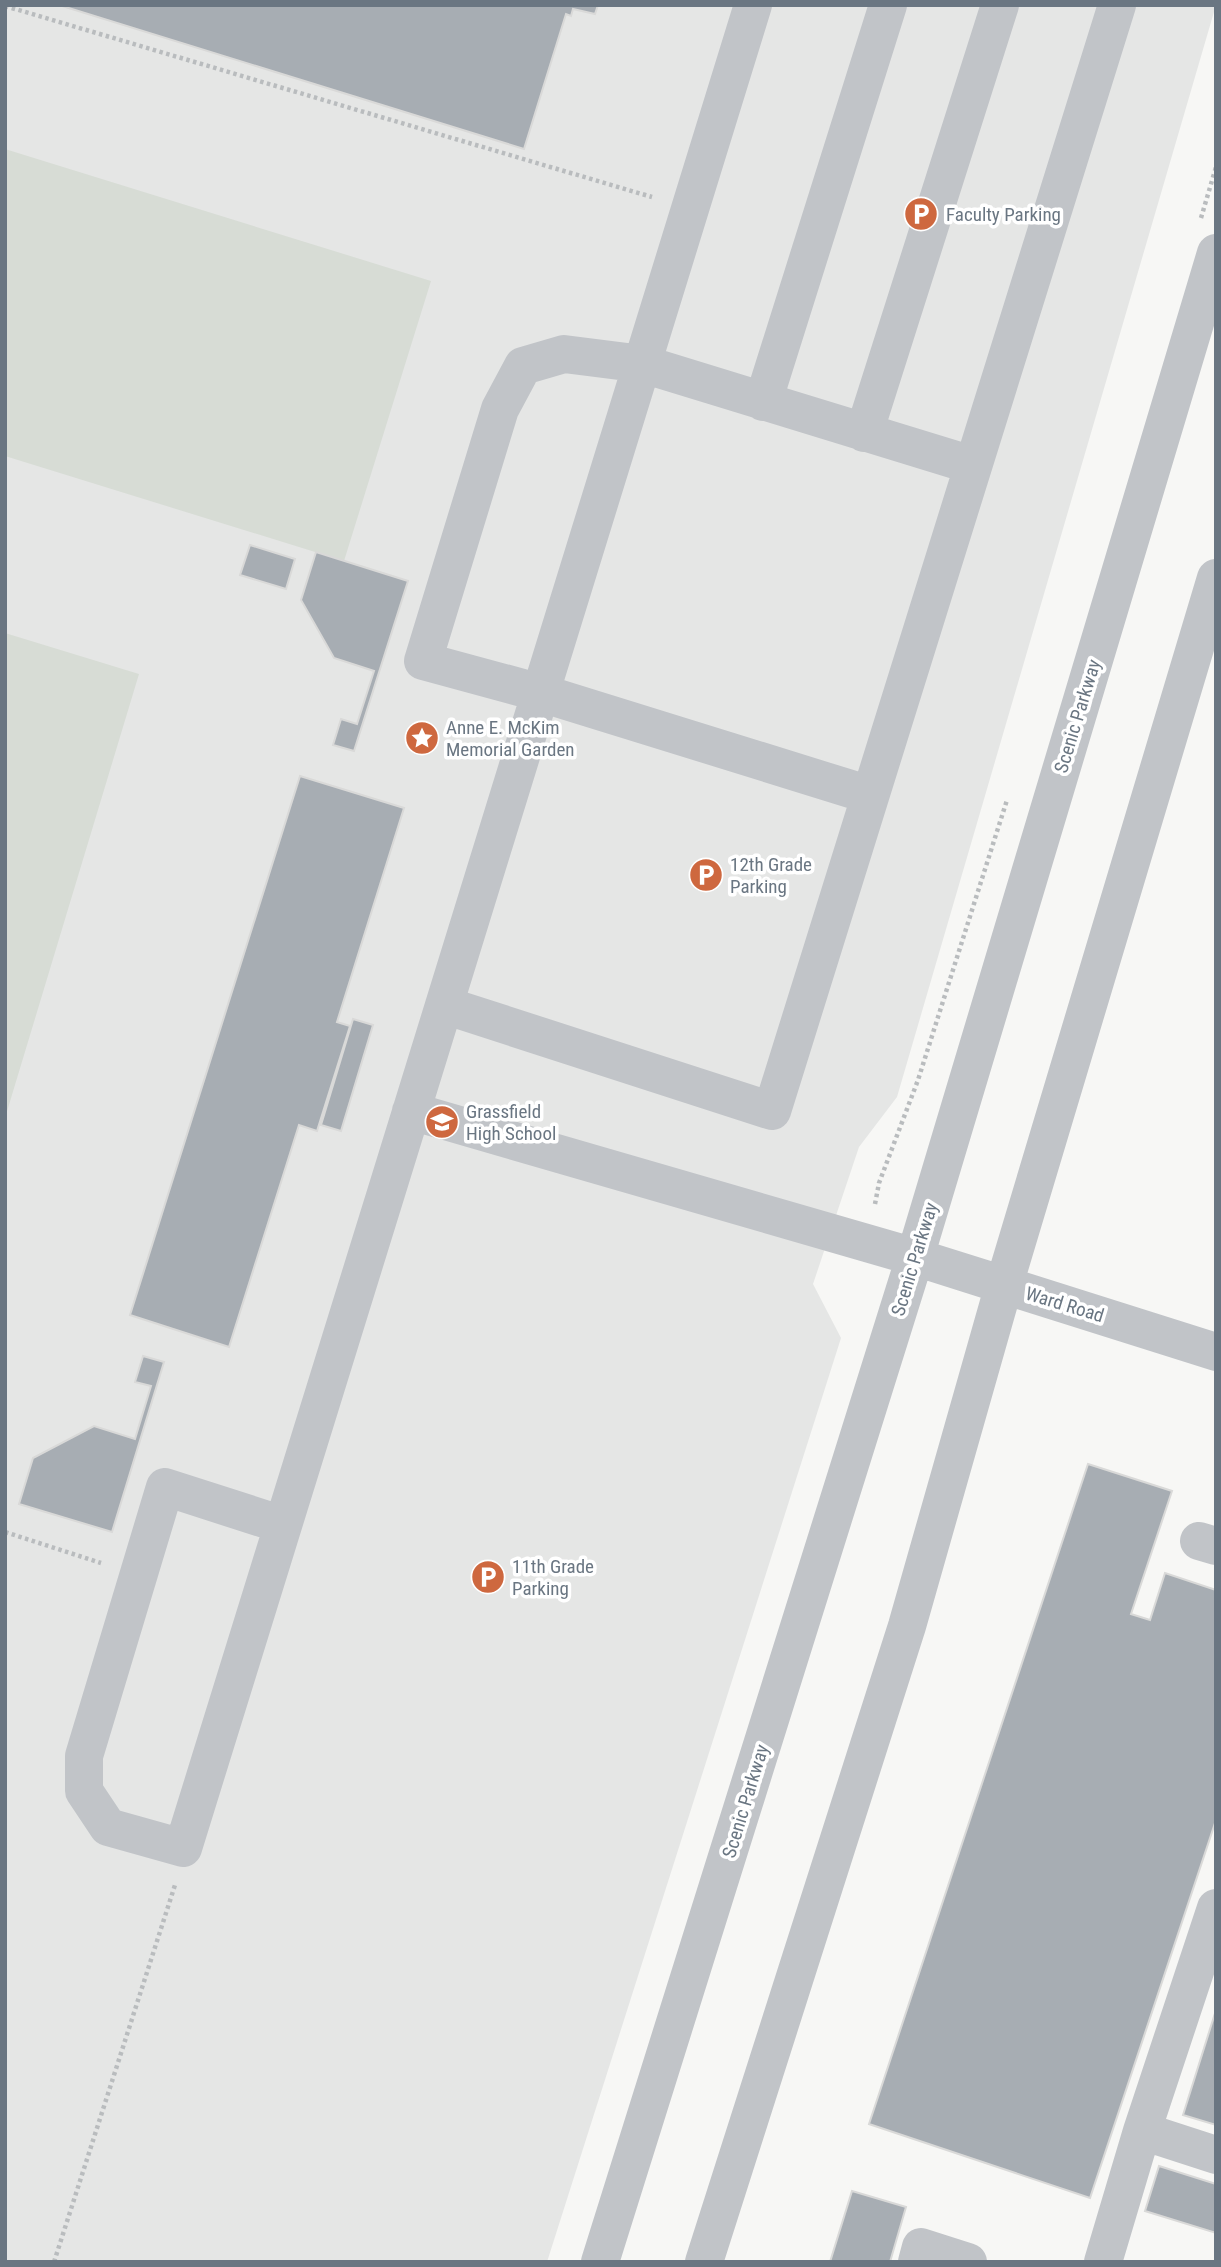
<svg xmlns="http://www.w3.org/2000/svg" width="1221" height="2267" font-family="'Roboto Condensed',sans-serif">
<rect width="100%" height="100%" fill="#f7f7f5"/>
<path fill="#e5e6e5" d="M5,5H1216L897,1097L859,1147L813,1284L841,1338L547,2262H5Z"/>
<path fill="#d7dcd5" d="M5,149L431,281L344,561L5,456Z
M5,633L139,674L5,1118Z"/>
<path fill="#a7adb3" stroke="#d9d9d8" stroke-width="2" d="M59,5H598L595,14L573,9L571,16L566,14L524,149Z
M250,545L295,559L286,589L240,575Z
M316,552L408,581L354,751L333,745L341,719L357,724L374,671L334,658L301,600Z
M300,776L404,808L337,1022L350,1026L317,1131L299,1125L229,1347L130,1315Z
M353,1019L373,1025L341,1131L321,1125Z
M143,1356L164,1362L112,1532L19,1504L33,1458L94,1426L135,1439L151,1386L135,1382Z
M1088,1464L1172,1491L1131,1614L1150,1620L1165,1573L1216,1590V1820L1090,2198L869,2124Z
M1216,2010V2125L1183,2115Z
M1159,2166L1216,2184V2233L1145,2211Z
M852,2191L906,2207L890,2262H830Z"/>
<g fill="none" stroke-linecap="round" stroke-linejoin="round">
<path stroke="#b9bcbe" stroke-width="4.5" stroke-dasharray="3.5 3.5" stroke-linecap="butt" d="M5,6L652,197
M1201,218L1216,167
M875,1204L879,1183L918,1080L1007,800
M5,1532L101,1563
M54,2262L175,1885"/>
<path stroke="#c1c4c8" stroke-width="38" d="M763,402L888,5
M864,433L1000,5
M870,795L541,693L423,661L500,409L523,366L564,354L643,364L972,465
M444,1005L772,1111L1117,5
M411,1111L915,1257L1216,1352
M283,1525L165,1487L84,1756V1791L108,1827L183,1848C374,1234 563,619 753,5
M1199,1541L1216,1546
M1216,1908L1142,2131L1216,2155
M600,2262L915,1257L1216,253
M704,2262L907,1626L1004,1285L1216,578
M917,2262L921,2247L968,2262
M1103,2262L1142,2131"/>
</g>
<defs>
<g id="parking-disc" transform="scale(1.75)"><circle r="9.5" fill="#ce683f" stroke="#fff"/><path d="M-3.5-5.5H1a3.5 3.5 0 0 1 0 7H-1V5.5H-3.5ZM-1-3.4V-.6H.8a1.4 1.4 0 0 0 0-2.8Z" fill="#fff"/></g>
<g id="sight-disc" transform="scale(1.75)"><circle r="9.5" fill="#ce683f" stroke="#fff"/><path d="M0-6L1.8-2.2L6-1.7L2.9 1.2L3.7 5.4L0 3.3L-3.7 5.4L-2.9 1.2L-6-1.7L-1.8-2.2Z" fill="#fff"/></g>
<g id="school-disc" transform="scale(1.75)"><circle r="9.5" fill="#ce683f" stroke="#fff"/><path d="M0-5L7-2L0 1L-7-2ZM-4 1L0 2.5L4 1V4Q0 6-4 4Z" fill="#fff"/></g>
</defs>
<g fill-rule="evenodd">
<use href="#parking-disc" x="921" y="214"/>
<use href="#sight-disc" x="422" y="738"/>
<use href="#parking-disc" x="706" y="875"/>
<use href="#school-disc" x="442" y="1122"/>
<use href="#parking-disc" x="488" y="1577"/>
</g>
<g text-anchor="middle" stroke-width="7" stroke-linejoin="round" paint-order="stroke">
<g font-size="19" fill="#6a7682" stroke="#fff" text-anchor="start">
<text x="946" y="221">Faculty Parking</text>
<text x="446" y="734">Anne E. McKim<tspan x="446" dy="22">Memorial Garden</tspan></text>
<text x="730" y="871">12th Grade<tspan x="730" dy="22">Parking</tspan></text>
<text x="466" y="1118">Grassfield<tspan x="466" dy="22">High School</tspan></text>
<text x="512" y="1573">11th Grade<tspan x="512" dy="22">Parking</tspan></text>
</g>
<g font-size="19" fill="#6a7682" stroke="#fff">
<text transform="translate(1077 716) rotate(-73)" y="7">Scenic Parkway</text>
<text transform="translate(914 1259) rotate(-73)" y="7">Scenic Parkway</text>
<text transform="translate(1065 1304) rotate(17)" y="7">Ward Road</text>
<text transform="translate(745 1801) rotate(-73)" y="7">Scenic Parkway</text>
</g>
</g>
<rect width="1221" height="2267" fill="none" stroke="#6a7682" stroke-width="14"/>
</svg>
